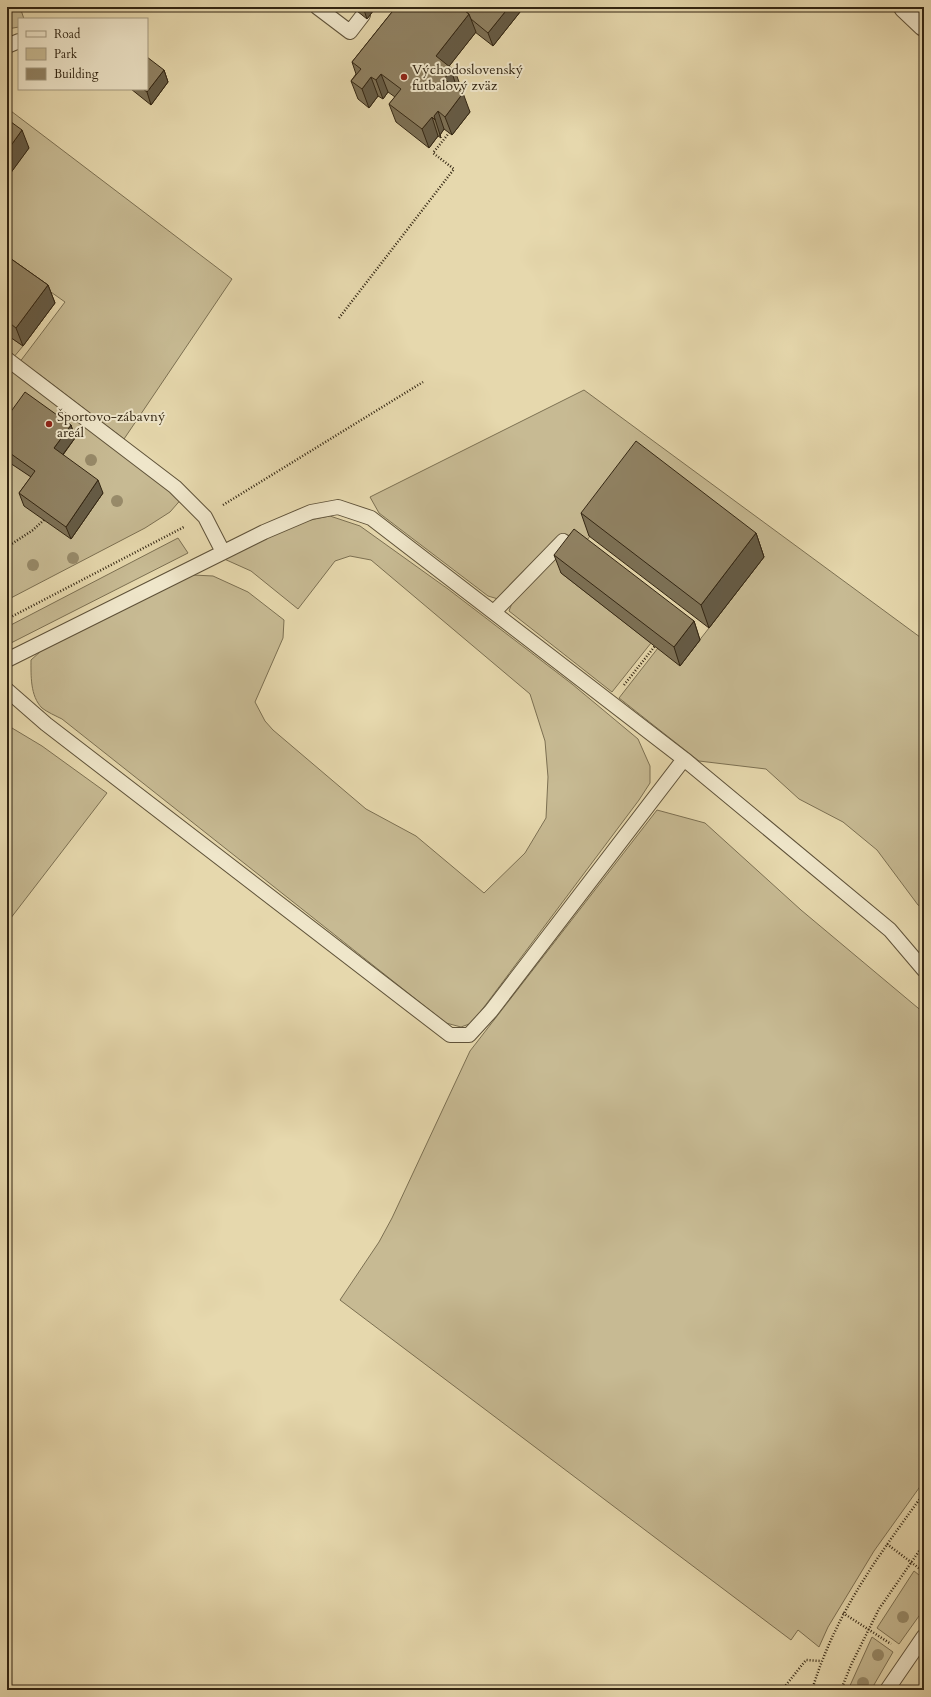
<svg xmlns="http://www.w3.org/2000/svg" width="931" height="1697" font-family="Cardo,serif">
<rect width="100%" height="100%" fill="#e6d8ad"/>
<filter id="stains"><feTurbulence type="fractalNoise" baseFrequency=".005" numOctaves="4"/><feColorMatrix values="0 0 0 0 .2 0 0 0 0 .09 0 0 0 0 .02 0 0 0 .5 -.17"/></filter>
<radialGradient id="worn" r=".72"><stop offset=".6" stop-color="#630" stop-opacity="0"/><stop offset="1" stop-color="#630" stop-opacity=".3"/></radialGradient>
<path fill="#c7ba93" stroke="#7c7052" d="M7,7H20L24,19H19V27L7,29Z
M7,108L232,279L124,439L39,374L19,363L65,302L7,261V178L29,148L7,132Z
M7,335L23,346L13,358L7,353Z
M7,361L184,496L170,512L145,528L7,600Z
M584,390L924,640V909L918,905L877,850L843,822L799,799L766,769L699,761L619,698L658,648L680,665L709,628L644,465L581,548L562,535L498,599L488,596L379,513L370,497Z
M330,516L360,526L448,589L572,684L638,739L650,766V783L639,800L472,1023L461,1027L446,1023L62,719C56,716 47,712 42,708C30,696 31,675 31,660L41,651L193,575L213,576L248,592L284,620L283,638L255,702L265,721L273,730L366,809L416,836L484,893L525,853L546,818L548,777L545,741L530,694L371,560L350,556L335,561L298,609L251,571L222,558L296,523Z
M178,538L188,553L7,645V627Z
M561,552V573L651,643L612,692L509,611L512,603Z
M7,725L42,746L107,793L7,923Z
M657,810L705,823L801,910L924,1013V1481L874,1551L828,1627L819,1647L798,1630L791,1640L340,1300L379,1242L392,1218L470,1051Z
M914,1571L924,1579V1609L899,1644L877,1628Z
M872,1637L893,1652L871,1690H848Z"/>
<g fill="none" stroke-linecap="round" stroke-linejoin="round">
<g stroke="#5f5239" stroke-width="16">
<path id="service" d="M317,7L350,32L363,15
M7,46L19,41
M7,359L175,487L205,517L223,552
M494,612L563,541L575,549
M7,660L264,532L311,512L338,507L371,518L684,759L890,930L924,970
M7,690L46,724L450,1035H469L491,1011L684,759
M887,1690L924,1636"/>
</g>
<g stroke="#5f5239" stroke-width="24">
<path id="minor" d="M905,7L924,25"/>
</g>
<path stroke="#322512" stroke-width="2.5" stroke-dasharray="1 2" stroke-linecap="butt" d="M339,318L454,169L433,153L449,133
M223,505L423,382
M7,547L33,530L44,520
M7,619L184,527
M624,685L655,646
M887,1544L924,1572
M843,1613L891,1644
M782,1690L806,1660L821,1661
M812,1690C836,1612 877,1558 924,1493
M841,1690L851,1665L879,1609L924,1544"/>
<use href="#service" stroke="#efe6ca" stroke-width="14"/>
<use href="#minor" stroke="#efe6ca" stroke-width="22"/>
</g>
<g fill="#978a69">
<circle cx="91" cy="460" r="6"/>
<circle cx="117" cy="501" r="6"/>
<circle cx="73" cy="558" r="6"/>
<circle cx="33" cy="565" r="6"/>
<circle cx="903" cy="1617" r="6"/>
<circle cx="878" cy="1655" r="6"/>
<circle cx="863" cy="1683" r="6"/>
</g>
<path fill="#7c7055" stroke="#322512" d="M352,7H376L367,19Z
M396,7H524L493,46L475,32H476L449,66L455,71L462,90L457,88V89L470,112L452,135L444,129L440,135L441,138L438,136L429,148L396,122L389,104L395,97L388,92L383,99L378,96L369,108L358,99L351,81L356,74L352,62Z
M164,70L168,82L151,105L131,89H147Z
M7,256L48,285L55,303L23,346L7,335Z
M7,417L71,425L75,438L63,455L103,493L71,539L24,506L19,493L31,477L7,461Z
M581,513L756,533L764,557L709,628L589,536Z
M554,555L694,621L700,640L680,666L561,573Z"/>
<path fill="#655b45" stroke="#322512" d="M363,7H376L367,19Z
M509,7H524L493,46L488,33Z
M469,14L476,32L443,74L436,56Z
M164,70L168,82L151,105L147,92Z
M451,70L457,88L450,97L444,79Z
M381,74L388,92L383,99L376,80Z
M371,77L378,96L369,108L362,89Z
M463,93L470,112L452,135L445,117Z
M438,111L444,129L440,135L441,138L434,116Z
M432,117L438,136L429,148L422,129Z
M22,130L29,148L7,178V151Z
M48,285L55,303L23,346L16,328Z
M71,425L75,438L58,461L54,448Z
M98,480L103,493L71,539L66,527Z
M756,533L764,557L709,628L701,605Z
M694,621L700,640L680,666L674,647Z"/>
<path fill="#908263" stroke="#322512" d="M396,7H460L469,14L436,56L455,71L451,70L444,79L463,93L445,117L438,111L434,116L435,120L432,117L422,129L389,104L401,89L381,74L376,80L371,77L362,89L351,81L361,69L352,62Z
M460,7H509L488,33L471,19L469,14Z
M147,57L164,70L147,92L143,89H147Z
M7,119L22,130L7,151Z
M7,256L48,285L16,328L7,321Z
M25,392L71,425L54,448L98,480L66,527L19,493L35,471L7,451V417Z
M636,441L756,533L701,605L581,513Z
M574,529L694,621L674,647L554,555Z"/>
<g fill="#8f2418" stroke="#efe6ca" stroke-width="1.5">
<circle cx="404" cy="77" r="4"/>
<circle cx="49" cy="424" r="4"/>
</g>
<g text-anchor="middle" stroke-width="4" stroke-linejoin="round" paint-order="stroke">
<g font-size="14" fill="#322512" stroke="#efe6ca" text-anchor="start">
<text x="412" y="74">Východoslovenský<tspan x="412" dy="16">futbalový zväz</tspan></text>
<text x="57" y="421">Športovo-zábavný<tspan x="57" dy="16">areál</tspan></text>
</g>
</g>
<rect width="931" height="1697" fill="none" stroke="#e6d8ad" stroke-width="24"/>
<rect x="8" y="8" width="915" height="1681" fill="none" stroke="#322512" stroke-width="2"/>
<rect x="12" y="12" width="907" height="1673" fill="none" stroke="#322512"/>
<rect x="18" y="18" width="130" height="72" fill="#efe6ca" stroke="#a39980"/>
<rect x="26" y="31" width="20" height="6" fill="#efe6ca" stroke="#a39980"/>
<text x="54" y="38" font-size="12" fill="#322512">Road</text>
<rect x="26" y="48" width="20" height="12" fill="#c7ba93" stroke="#a39980"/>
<text x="54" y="58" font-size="12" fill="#322512">Park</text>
<rect x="26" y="68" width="20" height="12" fill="#908263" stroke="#a39980"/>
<text x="54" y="78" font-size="12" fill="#322512">Building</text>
<rect width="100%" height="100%" filter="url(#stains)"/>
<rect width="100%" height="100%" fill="url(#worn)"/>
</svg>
